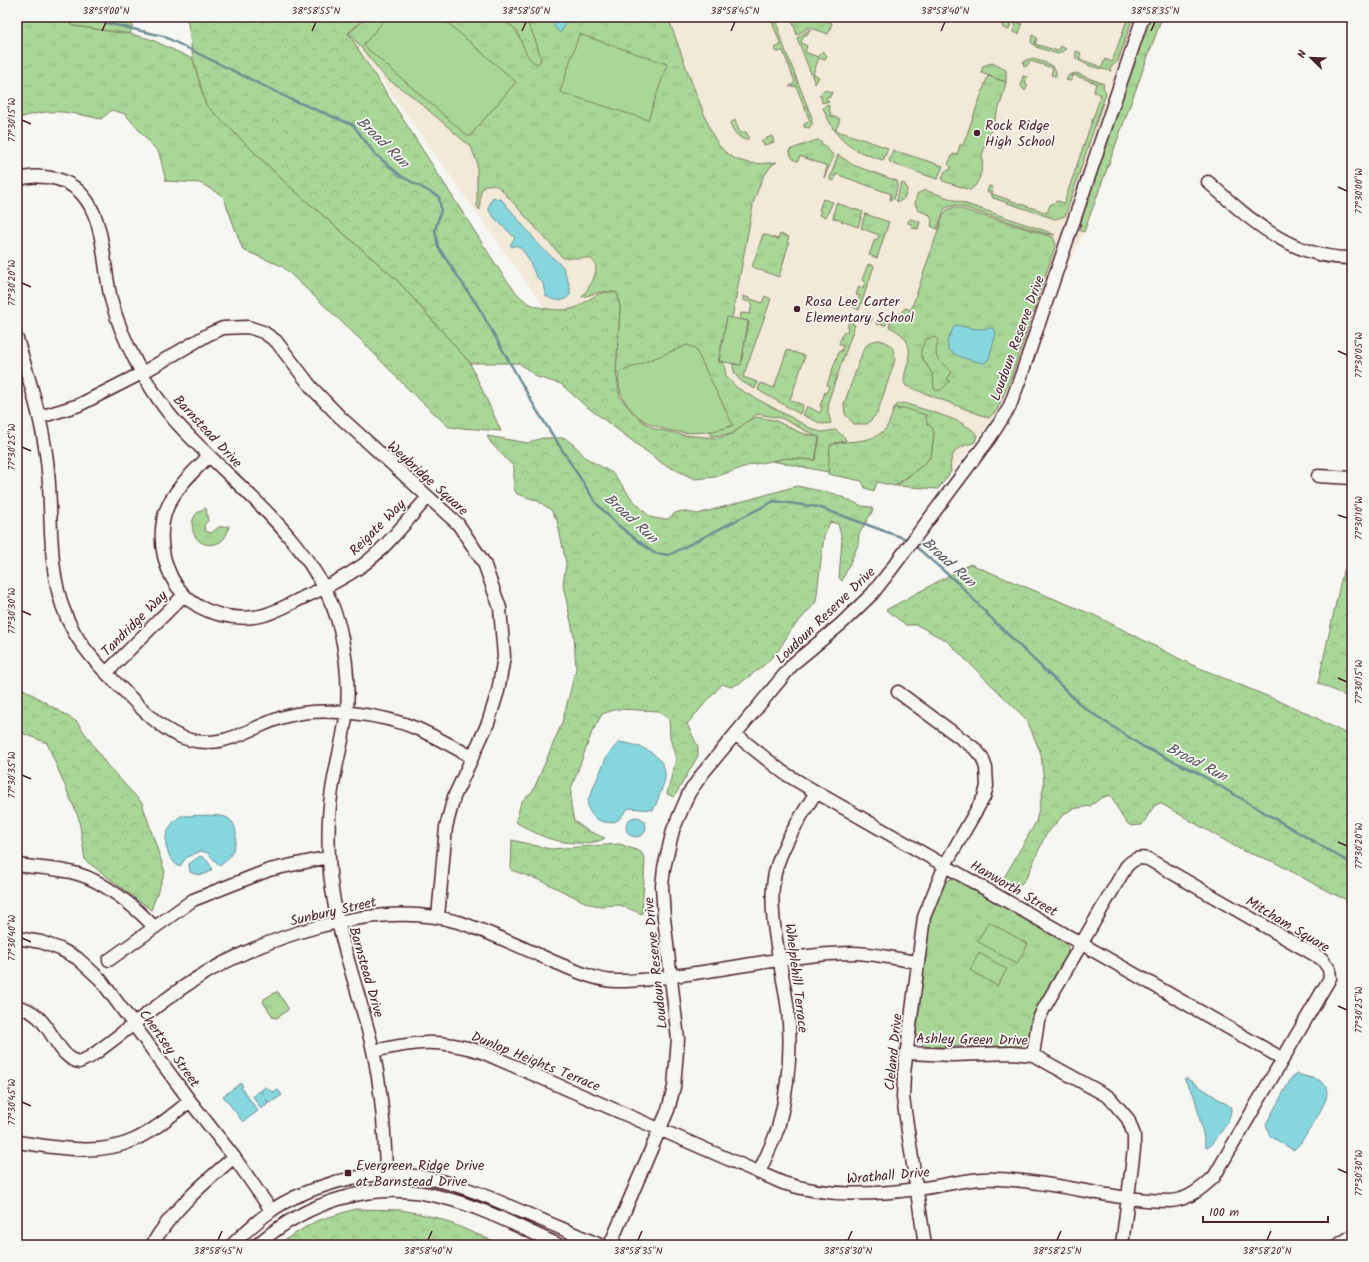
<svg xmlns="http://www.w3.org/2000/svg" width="1369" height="1262" font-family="Kalam,sans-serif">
<defs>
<pattern id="grass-tufts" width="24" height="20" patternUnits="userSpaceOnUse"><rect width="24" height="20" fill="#a9d797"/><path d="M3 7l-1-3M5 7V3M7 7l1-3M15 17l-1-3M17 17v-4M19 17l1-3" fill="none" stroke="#93b882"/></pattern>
<pattern id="forest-crowns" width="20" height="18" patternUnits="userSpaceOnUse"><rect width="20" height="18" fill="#a9d797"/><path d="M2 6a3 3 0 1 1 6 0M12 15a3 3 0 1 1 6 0" fill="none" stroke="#93b882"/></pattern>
</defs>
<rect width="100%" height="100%" fill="#f6f6f2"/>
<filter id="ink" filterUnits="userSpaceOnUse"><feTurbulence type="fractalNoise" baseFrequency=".025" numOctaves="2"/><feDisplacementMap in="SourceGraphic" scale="8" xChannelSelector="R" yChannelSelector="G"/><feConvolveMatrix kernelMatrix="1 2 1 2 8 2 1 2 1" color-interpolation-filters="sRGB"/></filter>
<g filter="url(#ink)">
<path fill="#f2e9d8" d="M366,17H1164L1084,232L1011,385L997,414L938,489L901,487L635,433L348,33Z"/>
<path fill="url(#grass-tufts)" stroke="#7a7b61" d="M17,17H61L74,26L130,34L150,39L193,59L206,105L288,185L397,280L470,363L501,431L449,427L410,391L361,340L282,266L243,250L223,196L200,183L166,181L159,153L125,114L112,110L101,119C68,112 50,107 17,119Z
M368,17H668C679,47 689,77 701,106C707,120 712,139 723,150C739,165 757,165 777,162L772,165L763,177L754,200L732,318H727L718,362L724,363L726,376L737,388L814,430L822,432L836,430L845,438L846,441L835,443L828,472L772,461L787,458L815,460L820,438L781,418L757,414L732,434L712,436L709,433L733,425L616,372L620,308L617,293C605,289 594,294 582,297C589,288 605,265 589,258H563L499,187C478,178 480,196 480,210L477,207V162L471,147L412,96L386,78L349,33Z
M770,17H777L779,34L812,118V124L809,128L804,127V124L810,121L796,86L789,87L795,82L783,51L777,52L775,50V48L781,45Z
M791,17H816L832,23L828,34L809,27L797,35Z
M1000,17L1007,21L1010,17H1013L1009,30L1003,28Z
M1128,17H1133L1118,61L1110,68L1111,71L1090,66L1076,59V51L1081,53L1079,59L1102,67L1105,59L1112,62Z
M1149,17H1162L1084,232L1078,230L1081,228L1080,222Z
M1016,22L1022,24L1019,34L1013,32Z
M810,29L807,35H804L801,43L807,46L805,52L818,57L823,51L827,56L825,60L819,58L813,74L819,77L815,84L797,38Z
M1032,35L1037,38L1035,44L1058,51L1061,46L1066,49L1058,54L1036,47L1031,42Z
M1033,59C1042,62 1058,64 1056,76L1051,75L1053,68L1030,61L1027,66H1024L1023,63L1028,59Z
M992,63L1006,70V82L981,73L983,66Z
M1076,73L1104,84L1103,87L1106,93L1065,216L1055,219L993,198L990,192H987L989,186L993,187L992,194L1047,213L1050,205L1057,201L1064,203L1101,95L1094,92L1096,83L1073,75L1071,81L1066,80L1069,75Z
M988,76L1006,82L1002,99L982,155C984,165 980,185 970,190L943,181L942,179L945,171L950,170L951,167L948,164L953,154L957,155L960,145H963Z
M1023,76L1027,77L1025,84L1028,85L1025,91L1021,86Z
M824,90L832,92L830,97L828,96L826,99L829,101L822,103L821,96H819Z
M827,104L829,106L831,116L840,119L836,130L833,129L823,108Z
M735,120L740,133L746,132L749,137L747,140C738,139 733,131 730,123Z
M835,130L888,148L884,159L882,160C865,154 844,148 835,130Z
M772,136L774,142L765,145L762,143V140Z
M817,140L820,141L834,156L824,178L827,166L800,156L798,161C792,161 791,155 789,150Z
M893,150L943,166L938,178L937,179L891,163L889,161Z
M838,155L853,165L897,181L898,184L894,199L890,200L891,194L836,174L834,181L830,180V178Z
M904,183L907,188C907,194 905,200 898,202L896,200L901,184Z
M925,190L1046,231L1055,235L1047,234L956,205L945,208L937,229L931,226L932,221L930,215L918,210L915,204L917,194Z
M823,199L833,202L826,217L819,215L821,211L819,210Z
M836,203L863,212L858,227L833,218Z
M955,207L1053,237L1056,244L1011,378L997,410L989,418L906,386C897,373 928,344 889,327L892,317L898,316L905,308L911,310L943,216L947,210Z
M865,214L889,222L877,258L869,255L875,239L877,240L879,235L861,228Z
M911,219L920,222L918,229L912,228L913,225L908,223V221Z
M763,234L778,239L780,234L789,237L787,242L789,243L779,277L752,267Z
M868,264L874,266L859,310L853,307L860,296L856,295L859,286L863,288L865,282L862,280Z
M743,296L762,303L765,296L771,299L743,377L757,382L755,389C744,383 733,379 733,364L740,365L749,322L740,319L741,313L750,314L752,303L743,300Z
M862 319a5 5 0 1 1 10 0a5 5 0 1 1-10 0Z
M879,318L887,321L886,325L876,324V320Z
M849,319L854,321L852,324L855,325L829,399L828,412L831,423L822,424L803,415L807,406L820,413L822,407L820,406L825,392H827L829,386L827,385L839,351L841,352L843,346L839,344L844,331L847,332Z
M878,340C889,341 895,348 895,360L877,414L867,424H854L845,414L844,404L864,348L870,342Z
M787,350L805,356L790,400L803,405L800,414L758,390L760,383L774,388Z
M904,403C923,410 966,419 977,435L975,442C971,444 967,444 963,446C952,450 949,462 951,472L938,489L896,486L923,465L931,456L934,433C924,421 908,409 894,408L898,404Z
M206,508L208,521L204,525L205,531L211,533L219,527L229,526C228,533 225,540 218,543C193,553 181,515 206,508Z
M950,879H958L1064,941L1068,947L1067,959L1032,1025L1029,1037L1021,1046L927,1047C919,1042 917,1040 916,1030C920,996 925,911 943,884C945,882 948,881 950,879Z
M276,992H278L288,1008V1010L277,1018L273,1017L263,1002L264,999Z"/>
<path fill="url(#forest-crowns)" stroke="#7a7b61" d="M61,17H135L130,34L74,26Z
M187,17H366L348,33L500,271C507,280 515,293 524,300C534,309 565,313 577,307C589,300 602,288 617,293L620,308L616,372L620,397L635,415L645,423L655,429L684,435L717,438L733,434L746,422L756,417L774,420L801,433L819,437L815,460L787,458L750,465L715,477L695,479L663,464L582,403L561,384L537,377L519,363H470L397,280L288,185L206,105L193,59Z
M499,17H522C532,28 538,46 541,60L538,64C524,60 523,39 514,28C510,24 504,20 499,17Z
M935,337L938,340C933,360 938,359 952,372L947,379L950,381C944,385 942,394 934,389C933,384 934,380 933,376C926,360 914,357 926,339Z
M896,407L899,410L904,408L926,415L927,424L932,427L934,433L931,456L923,465L895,486L877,482L874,491L865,488L862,481L828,474L830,445C848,439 873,445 886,428C890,423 892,414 894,408Z
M487,436L528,443L542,438H565L575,446L586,458L614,474L632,499L650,517L659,519H668L675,513L681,511L698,514L797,486L835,494L862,506L871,507L873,510L859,534L858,545L842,581L839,578L842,539L838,524L830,522L824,536L816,602L791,630L778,651L763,666L742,682L731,687L722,684L687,724L698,747V756L674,797L667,794L676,759L670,738L669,719L658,711L617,709L602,714L592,732L571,789V806L574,821L588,831L605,838C598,843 591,842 583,843C557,844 538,836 516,822L521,802L533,791L562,723L576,669L574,636L563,585L566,563L557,520L550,509L536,500L517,494L514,489V467L491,443Z
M970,564L1096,616L1190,664L1305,712L1352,737V902L1331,893L1272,861L1243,851L1160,803L1154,806L1142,825L1131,826C1120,819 1118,806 1110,795L1101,798L1090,806L1072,809L1062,816L1045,836L1027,877L1021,884L1001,883L1036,822L1044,785L1041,754L1027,720L947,641L917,625H906L886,610Z
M1343,571H1352V699L1318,683Z
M17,685L77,722L107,765L142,803L165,872L151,910L85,860L79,819L47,743L17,731Z
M512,840L550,849L620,844L641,852L645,860L642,914L620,905L600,906L589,904L542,881L511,870Z
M355,1209L402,1210L438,1218L503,1245H276L316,1221Z"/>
<path fill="#a9d797" stroke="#7a7b61" d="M387,17H441L516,82L469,137L363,45Z
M579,34L667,64L648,120L560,92Z
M727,317L748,321L741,365L719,361Z
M687,345L695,348L733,425C700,439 644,436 624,400C619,391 619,382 618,373Z
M989,922L1028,944L1017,964L977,941Z
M979,953L1007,969L997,986L970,970Z"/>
<path fill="#86d7de" stroke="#6e8d96" d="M552,17H574L569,18L560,33L555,28Z
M493,197L502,200L541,247L563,267L570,287V295C563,303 553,301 545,295L543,283C531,276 532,254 516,245L512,247L510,245L515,238C507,229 492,218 488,208Z
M955,325L976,329L994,328L996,333L989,359L984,363C972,361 956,357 948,349L947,341Z
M619,742C636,744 663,752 665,773C666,779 663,785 661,791C658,797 657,805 653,810L629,808C624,812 621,819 616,821C603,827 585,815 588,800L607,756Z
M181,816C193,816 214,814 225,817C245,823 235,861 219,865L208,853L201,851L187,857L179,867C161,852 161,829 181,816Z
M626 827a10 10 0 1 1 20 0a10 10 0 1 1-20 0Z
M200,856C206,858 209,862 212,869C206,876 198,876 190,872L189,864Z
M1297,1074L1319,1080L1327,1086C1327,1091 1327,1095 1326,1099C1322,1109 1301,1147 1293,1150L1270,1136L1266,1124L1292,1077Z
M1186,1078L1231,1107C1232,1121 1217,1137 1209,1147L1206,1148L1196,1102L1193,1093L1184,1079Z
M241,1083L243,1086L241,1087L258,1111L243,1122L223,1096Z
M266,1087L272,1092L278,1090L282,1095L270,1103L266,1099L268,1104L261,1109L253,1096L259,1091L263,1094L261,1090Z"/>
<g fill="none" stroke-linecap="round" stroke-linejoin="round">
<path stroke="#6e8d96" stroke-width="2.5" d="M81,17L163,36L290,99L353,125L375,154L401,176L439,197L441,210L435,230L438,247L479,308L536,409L596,503L619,526L654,553L669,555L774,501L818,507L909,540
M914,545L960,585L993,620L1083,707L1142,746L1196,772L1345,860L1352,862"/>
<g stroke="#4a1f2b" stroke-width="15">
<path id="minor" d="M17,180C30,175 44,176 57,179C107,193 101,259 111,299C117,322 126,343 137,364C148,384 160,404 176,422C233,485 318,542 340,629C346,655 349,683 347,710C344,737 336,763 332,790C328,813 328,837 329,860C333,928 357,982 372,1046C383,1093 385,1143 387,1191
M1208,182C1249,219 1292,259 1352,258
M17,339C29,379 42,419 47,461C54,517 44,581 74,632C90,660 115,681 137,704C160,727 184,747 219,741C243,737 263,722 287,716C323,706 383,714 418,729C436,737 454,747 472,757
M40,417L79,405L142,373L209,334L223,328L248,327L263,332L276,341L312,388L339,416L458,524L484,563L500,608L504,657L498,691L488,723L454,797L446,827L438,917
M209,456C192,473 173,490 165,513C157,540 164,574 184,595C202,614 235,621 260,616C274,613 288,605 302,598C323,589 344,578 363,565C387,547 407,520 428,497
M1318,476L1352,478
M106,673L184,595
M898,692L974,748L982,757L986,768L987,786L984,797L945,865L924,917L904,1073L903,1098L925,1245
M735,734L784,773L816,792L1283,1059
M17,865C37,868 59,868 78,874C103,881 137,908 154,927
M17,938L41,942L60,949L77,958L100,979L190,1101L234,1157L271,1210
M109,960L193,900L269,870L329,857
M17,1007C52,1012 52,1055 79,1062L90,1057C121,1035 150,1010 182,988C250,940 376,897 458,922C490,932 521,947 552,961C572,969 593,980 615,981C637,982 659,978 681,975C737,968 795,954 852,953C873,953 896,959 918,962
M374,1051C418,1041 438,1039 482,1052L783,1183C827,1197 872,1195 917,1189C945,1186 971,1177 998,1179C1056,1181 1112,1201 1170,1201C1188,1200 1201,1189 1214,1177L1330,978L1329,969L1322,959L1148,859C1138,857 1133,859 1126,867L1044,1008L1038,1021L1033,1055
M907,1053L953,1055L1011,1053L1033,1055L1109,1097L1128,1119L1134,1135V1149L1122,1245
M17,1142C56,1147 97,1157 134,1140C155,1130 172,1115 190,1101
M759,1173C765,1158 773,1143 778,1128C788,1090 792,1050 788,1011C783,969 766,913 775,873C782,844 801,817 816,792
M152,1245C172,1210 204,1183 234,1157
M232,1245C244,1233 257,1221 271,1211C284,1201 301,1194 317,1188C393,1160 446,1178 516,1209C544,1221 572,1233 600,1245
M257,1245C307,1201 375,1179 441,1197C482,1207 521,1228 559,1245
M610,1245L668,1110L674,1087L678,1039L664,918L662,886L664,868L673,830L689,793L703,773L794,663L841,624L872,594L887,575L989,439L1009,408L1020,379L1143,17
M1338,1245L1352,1236"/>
</g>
<use href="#minor" stroke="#f6f6f2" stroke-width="12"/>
</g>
</g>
<path fill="none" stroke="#4a1f2b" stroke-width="1.5" d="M102,31L106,22M312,31L316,22M522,31L526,22M731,31L735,22M941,31L945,22M1151,31L1155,22M22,120L31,124M1338,187L1347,191M22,283L31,287M1338,351L1347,355M22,447L31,451M1338,515L1347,518M22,611L31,615M1338,678L1347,682M22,775L31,779M1338,842L1347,846M22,938L31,942M1338,1006L1347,1010M22,1102L31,1106M1338,1169L1347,1173M218,1240L222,1231M428,1240L432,1231M638,1240L642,1231M848,1240L852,1231M1057,1240L1061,1231M1267,1240L1271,1231"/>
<g fill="#4a1f2b" stroke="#f6f6f2" stroke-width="1.5">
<circle cx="977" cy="133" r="4"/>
<circle cx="797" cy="309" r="4"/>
<rect x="344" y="1169" width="8" height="8" rx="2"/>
</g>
<g text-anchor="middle" stroke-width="3.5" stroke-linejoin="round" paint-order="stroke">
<g font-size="14" fill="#4a1f2b" stroke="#f6f6f2" text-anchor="start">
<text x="985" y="130">Rock Ridge<tspan x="985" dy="16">High School</tspan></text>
<text x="805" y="306">Rosa Lee Carter<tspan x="805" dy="16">Elementary School</tspan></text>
<text x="356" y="1170">Evergreen Ridge Drive<tspan x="356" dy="16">at Barnstead Drive</tspan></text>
</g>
<g font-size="14" fill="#4a1f2b" stroke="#f6f6f2">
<text transform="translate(1017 338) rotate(-70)" y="5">Loudoun Reserve Drive</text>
<text transform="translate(208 431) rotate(47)" y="5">Barnstead Drive</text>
<text transform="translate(428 478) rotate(42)" y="5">Weybridge Square</text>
<text transform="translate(377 527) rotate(-45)" y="5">Reigate Way</text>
<text transform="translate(825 615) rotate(-44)" y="5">Loudoun Reserve Drive</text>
<text transform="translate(134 623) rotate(-45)" y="5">Tandridge Way</text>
<text transform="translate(1014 888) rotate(30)" y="5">Hanworth Street</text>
<text transform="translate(333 911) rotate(-13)" y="5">Sunbury Street</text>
<text transform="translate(1288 924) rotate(31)" y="5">Mitcham Square</text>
<text transform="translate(655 963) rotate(-96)" y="5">Loudoun Reserve Drive</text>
<text transform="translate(367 972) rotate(74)" y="5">Barnstead Drive</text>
<text transform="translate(797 978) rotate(83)" y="5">Whelplehill Terrace</text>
<text transform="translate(972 1039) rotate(1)" y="5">Ashley Green Drive</text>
<text transform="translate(170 1048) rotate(54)" y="5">Chertsey Street</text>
<text transform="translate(893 1052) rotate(-84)" y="5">Cleland Drive</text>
<text transform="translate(536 1061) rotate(22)" y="5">Dunlop Heights Terrace</text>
<text transform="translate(888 1175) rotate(-5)" y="5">Wrathall Drive</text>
</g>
<g font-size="15" font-style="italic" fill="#5c5661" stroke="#f6f6f2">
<text transform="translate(383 142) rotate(44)" y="5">Broad Run</text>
<text transform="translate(631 518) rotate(42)" y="5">Broad Run</text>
<text transform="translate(949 562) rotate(42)" y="5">Broad Run</text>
<text transform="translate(1197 762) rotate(28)" y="5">Broad Run</text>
</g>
</g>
<rect width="1369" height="1262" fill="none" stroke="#f6f6f2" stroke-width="44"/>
<g transform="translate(1311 58) rotate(293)" stroke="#f6f6f2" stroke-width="3" paint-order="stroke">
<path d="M0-3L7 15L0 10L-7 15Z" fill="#4a1f2b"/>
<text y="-6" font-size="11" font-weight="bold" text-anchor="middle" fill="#4a1f2b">N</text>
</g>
<path d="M1203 1216v6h125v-6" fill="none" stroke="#4a1f2b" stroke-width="2"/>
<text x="1209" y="1216" font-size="12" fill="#4a1f2b" stroke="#f6f6f2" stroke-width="3" paint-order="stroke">100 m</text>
<rect x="22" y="22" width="1325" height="1218" fill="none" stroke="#4a1f2b" stroke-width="1.5"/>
<g font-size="10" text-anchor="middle" fill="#4a1f2b">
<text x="106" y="14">38°59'00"N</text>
<text x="316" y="14">38°58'55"N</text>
<text x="526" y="14">38°58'50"N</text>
<text x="735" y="14">38°58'45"N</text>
<text x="945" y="14">38°58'40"N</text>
<text x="1155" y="14">38°58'35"N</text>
<text transform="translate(11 120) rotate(-90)" y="4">77°30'15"W</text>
<text transform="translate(1358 191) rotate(-90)" y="4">77°30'00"W</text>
<text transform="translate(11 283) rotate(-90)" y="4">77°30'20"W</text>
<text transform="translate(1358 355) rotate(-90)" y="4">77°30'05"W</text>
<text transform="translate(11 447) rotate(-90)" y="4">77°30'25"W</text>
<text transform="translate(1358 518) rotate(-90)" y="4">77°30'10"W</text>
<text transform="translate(11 611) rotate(-90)" y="4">77°30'30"W</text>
<text transform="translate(1358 682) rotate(-90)" y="4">77°30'15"W</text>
<text transform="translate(11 775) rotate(-90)" y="4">77°30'35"W</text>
<text transform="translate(1358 846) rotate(-90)" y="4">77°30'20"W</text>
<text transform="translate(11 938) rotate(-90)" y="4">77°30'40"W</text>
<text transform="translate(1358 1010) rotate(-90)" y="4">77°30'25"W</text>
<text transform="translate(11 1102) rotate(-90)" y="4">77°30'45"W</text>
<text transform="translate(1358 1173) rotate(-90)" y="4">77°30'30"W</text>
<text x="218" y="1254">38°58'45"N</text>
<text x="428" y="1254">38°58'40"N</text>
<text x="638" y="1254">38°58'35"N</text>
<text x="848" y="1254">38°58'30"N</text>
<text x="1057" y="1254">38°58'25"N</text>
<text x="1267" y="1254">38°58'20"N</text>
</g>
</svg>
